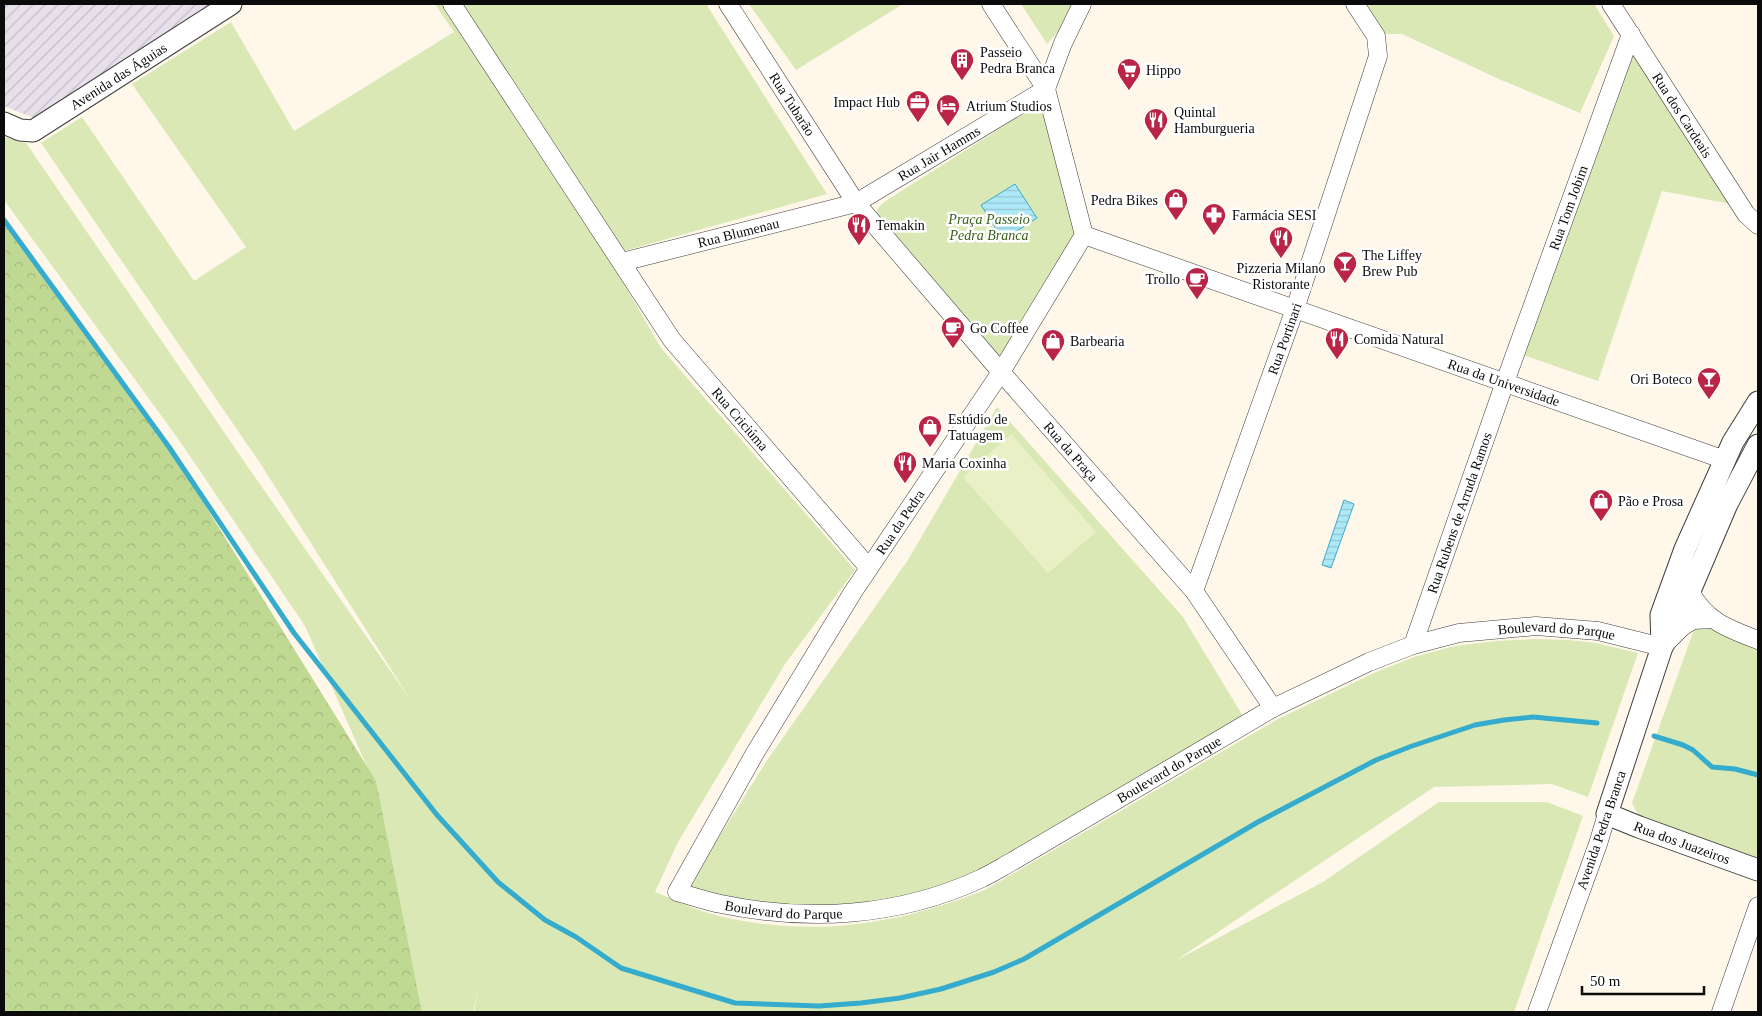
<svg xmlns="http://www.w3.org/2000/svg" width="1762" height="1016" font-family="Georgia,serif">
<defs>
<pattern id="industrial-furrows" width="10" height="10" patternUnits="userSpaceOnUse" patternTransform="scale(1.25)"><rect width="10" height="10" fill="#e7dfea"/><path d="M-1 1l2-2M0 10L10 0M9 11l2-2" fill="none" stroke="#c5bec7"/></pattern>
<pattern id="forest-crowns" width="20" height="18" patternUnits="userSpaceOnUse" patternTransform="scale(1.25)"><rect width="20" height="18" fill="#bfd993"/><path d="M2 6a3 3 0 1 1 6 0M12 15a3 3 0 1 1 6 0" fill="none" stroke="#a3b97d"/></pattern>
<pattern id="water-rules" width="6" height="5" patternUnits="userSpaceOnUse" patternTransform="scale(1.25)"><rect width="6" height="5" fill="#aee8f6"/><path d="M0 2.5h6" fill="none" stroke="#94c6d2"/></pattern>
</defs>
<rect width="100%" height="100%" fill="#fff7e9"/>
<path fill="url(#industrial-furrows)" d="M4,4H214L34,118L4,106Z"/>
<path fill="#d9e8b4" d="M435,4H706L827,194L624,251L609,258L661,348L855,570L785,664L678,842L655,892C675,900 697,911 719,916C812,938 897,925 985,890L1278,719L1374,673L1417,656L1455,646L1496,641L1536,639L1568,640L1596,643L1638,653L1588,797L1552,784L1434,787L1175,961L1323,882L1439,802H1547L1583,816L1514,1012H474L479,985L473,1012H422L376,787L305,626L179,440L4,200V137L26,143L250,470L410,699L260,463L41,143L82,117L194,281L246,247L132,84L231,22L294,131L454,32Z
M749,4H903L796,70Z
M1021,4H1077L1066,23L1047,44Z
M1357,4H1594L1614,36L1580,113L1499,79L1402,34H1377Z
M1633,50L1731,204L1662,191L1598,381L1523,355Z
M1043,105L1076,234L1002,362L878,219L877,209L884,202L1034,107Z
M997,407L1183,617L1244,718L977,874L926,892L839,909L766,905L687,888L768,759L908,560Z
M1706,620L1758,645V861L1640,818L1632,803L1696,624Z"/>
<path fill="url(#forest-crowns)" d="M4,217L169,447L376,781L422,1012H4Z"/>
<path fill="#e9f0c6" d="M1011,434L1096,532L1048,573L963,477Z"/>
<path fill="url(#water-rules)" stroke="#35accd" d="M1015,184L1037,218L1003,240L981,205Z
M1344,500L1354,504L1331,568L1322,565Z"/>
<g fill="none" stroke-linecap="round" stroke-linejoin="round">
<path stroke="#35accd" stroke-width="5" d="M4,220L169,447L294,633L437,815L498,882L545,920L576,937L621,968L735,1003L819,1006L861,1003L900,998L941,989L994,972L1024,959L1258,822L1376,760L1412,746L1475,725L1504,720L1533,717L1597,723
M1654,736L1683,745L1693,750L1712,767L1735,769L1758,775"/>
<g stroke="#3e3e3e" stroke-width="19">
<g id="minor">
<path id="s1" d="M452,4L672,340L869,568"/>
<path id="s2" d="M728,4L856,203L1001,372L1194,591L1273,708"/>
<path id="s3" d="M991,4L1046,89L1084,235L1001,372L853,592L755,753L677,892C692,896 706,901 721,904C808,922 898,917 980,879C991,874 1002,867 1013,861L1273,708L1369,662L1413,645L1459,633L1536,626L1598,631L1662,647L1682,627L1693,620L1713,619"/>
<path id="s4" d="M1611,4L1746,214L1758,225"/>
<path d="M1046,89L1063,43L1082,4"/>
<path id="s5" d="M1084,235L1725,460"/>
<path id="s6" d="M622,262L856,203L1046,89"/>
<path id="s7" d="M1194,591L1295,309L1378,56L1376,36L1355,4"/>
<path d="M1690,591C1705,621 1729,629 1758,640"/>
<path id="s8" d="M1413,645L1505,382L1631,34"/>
<path d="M1537,1012L1598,844L1607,814"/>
<path d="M1721,1012L1758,906"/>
</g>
</g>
<g stroke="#3e3e3e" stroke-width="23">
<g id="tertiary">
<path id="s9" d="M4,123L20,130L33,131L231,4"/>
<path id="s10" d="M1758,445L1727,504L1678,619L1662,647L1607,814L1639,827L1758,870"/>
<path d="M1662,647L1661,615L1685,549L1733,442L1758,402"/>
</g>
</g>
<use href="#minor" stroke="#fff" stroke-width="18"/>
<use href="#tertiary" stroke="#fff" stroke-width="21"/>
</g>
<defs>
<g id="building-pin" transform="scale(1.25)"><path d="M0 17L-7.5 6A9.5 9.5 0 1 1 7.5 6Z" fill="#ba2447" stroke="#fff"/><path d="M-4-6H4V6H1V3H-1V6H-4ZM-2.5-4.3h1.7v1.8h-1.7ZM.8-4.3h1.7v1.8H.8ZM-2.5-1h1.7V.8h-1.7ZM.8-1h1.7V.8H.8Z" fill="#fff"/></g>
<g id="supermarket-pin" transform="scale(1.25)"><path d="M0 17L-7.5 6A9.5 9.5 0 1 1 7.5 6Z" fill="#ba2447" stroke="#fff"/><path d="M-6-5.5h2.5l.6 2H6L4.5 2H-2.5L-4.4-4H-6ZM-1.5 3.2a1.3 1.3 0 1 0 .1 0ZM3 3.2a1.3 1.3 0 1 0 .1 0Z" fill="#fff"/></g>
<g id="office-pin" transform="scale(1.25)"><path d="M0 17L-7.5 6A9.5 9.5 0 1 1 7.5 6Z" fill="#ba2447" stroke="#fff"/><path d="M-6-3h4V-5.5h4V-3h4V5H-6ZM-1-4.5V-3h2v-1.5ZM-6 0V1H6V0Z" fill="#fff"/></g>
<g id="hotel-pin" transform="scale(1.25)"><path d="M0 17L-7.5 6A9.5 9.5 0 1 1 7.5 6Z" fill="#ba2447" stroke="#fff"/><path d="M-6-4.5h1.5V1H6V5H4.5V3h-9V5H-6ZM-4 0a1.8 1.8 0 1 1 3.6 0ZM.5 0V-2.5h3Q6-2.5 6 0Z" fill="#fff"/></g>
<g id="restaurant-pin" transform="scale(1.25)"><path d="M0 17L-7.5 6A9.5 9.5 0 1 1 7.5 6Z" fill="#ba2447" stroke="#fff"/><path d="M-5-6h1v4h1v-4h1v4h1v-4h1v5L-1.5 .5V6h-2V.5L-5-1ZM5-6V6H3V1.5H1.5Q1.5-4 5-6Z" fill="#fff"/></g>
<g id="shop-pin" transform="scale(1.25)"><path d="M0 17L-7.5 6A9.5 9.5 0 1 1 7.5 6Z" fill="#ba2447" stroke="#fff"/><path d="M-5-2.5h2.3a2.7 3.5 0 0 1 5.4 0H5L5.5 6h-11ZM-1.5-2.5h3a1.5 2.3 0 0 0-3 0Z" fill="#fff"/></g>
<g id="pharmacy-pin" transform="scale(1.25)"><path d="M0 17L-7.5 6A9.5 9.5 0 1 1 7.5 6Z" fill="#ba2447" stroke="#fff"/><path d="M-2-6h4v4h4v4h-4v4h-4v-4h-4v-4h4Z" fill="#fff"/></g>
<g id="bar-pin" transform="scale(1.25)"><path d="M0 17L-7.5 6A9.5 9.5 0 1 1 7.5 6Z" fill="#ba2447" stroke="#fff"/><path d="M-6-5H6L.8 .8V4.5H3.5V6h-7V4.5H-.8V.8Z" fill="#fff"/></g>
<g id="cafe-pin" transform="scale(1.25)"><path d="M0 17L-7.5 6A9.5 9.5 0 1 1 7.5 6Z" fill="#ba2447" stroke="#fff"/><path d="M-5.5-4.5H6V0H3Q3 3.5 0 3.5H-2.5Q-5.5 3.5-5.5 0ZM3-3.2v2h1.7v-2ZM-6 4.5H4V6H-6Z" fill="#fff"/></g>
</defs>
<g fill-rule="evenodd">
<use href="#building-pin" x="962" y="60"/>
<use href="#supermarket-pin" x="1129" y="70"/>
<use href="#office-pin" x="918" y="102"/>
<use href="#hotel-pin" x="948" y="106"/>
<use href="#restaurant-pin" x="1156" y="120"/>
<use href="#shop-pin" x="1176" y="200"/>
<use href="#pharmacy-pin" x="1214" y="215"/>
<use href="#restaurant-pin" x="859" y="225"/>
<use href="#restaurant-pin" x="1281" y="238"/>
<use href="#bar-pin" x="1345" y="263"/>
<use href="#cafe-pin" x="1197" y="279"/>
<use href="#cafe-pin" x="953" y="328"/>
<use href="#restaurant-pin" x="1337" y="339"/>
<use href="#shop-pin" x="1053" y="341"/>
<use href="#bar-pin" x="1709" y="379"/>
<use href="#shop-pin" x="930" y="427"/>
<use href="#restaurant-pin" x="905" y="463"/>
<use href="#shop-pin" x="1601" y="501"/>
</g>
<g text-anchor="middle" stroke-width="5" stroke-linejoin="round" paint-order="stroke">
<g font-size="14" fill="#0b0b0b" stroke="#fff" text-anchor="start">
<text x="980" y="57">Passeio<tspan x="980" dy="16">Pedra Branca</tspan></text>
<text x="1146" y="75">Hippo</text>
<text x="900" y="107" text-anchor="end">Impact Hub</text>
<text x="966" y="111">Atrium Studios</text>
<text x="1174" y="117">Quintal<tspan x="1174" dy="16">Hamburgueria</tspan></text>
<text x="1158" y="205" text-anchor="end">Pedra Bikes</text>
<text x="1232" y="220">Farmácia SESI</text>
<text x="876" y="230">Temakin</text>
<text x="1362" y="260">The Liffey<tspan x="1362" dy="16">Brew Pub</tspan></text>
<text x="1281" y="273" text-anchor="middle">Pizzeria Milano<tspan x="1281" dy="16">Ristorante</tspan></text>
<text x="1180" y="284" text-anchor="end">Trollo</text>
<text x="970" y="333">Go Coffee</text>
<text x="1354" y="344">Comida Natural</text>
<text x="1070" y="346">Barbearia</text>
<text x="1692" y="384" text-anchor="end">Ori Boteco</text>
<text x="948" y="424">Estúdio de<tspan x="948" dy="16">Tatuagem</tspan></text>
<text x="922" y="468">Maria Coxinha</text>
<text x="1618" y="506">Pão e Prosa</text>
</g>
<g font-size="14" fill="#0b0b0b" stroke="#fff">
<text dy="5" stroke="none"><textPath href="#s9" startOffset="132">Avenida das Águias</textPath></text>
<text dy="5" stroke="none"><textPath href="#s2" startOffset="119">Rua Tubarão</textPath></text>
<text dy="5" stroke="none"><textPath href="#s4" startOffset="132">Rua dos Cardeais</textPath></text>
<text dy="5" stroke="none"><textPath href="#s6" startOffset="338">Rua Jair Hamms</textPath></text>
<text dy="5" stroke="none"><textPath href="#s8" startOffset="464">Rua Tom Jobim</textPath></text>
<text dy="5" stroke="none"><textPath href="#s6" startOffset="120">Rua Blumenau</textPath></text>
<text dy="5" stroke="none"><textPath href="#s7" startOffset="268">Rua Portinari</textPath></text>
<text dy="5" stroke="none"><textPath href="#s5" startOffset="445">Rua da Universidade</textPath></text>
<text dy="5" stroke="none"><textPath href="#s1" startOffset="506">Rua Criciúma</textPath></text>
<text dy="5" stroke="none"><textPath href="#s2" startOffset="565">Rua da Praça</textPath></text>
<text dy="5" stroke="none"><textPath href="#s8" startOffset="140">Rua Rubens de Arruda Ramos</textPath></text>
<text transform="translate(900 522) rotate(-56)" y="5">Rua da Pedra</text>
<text dy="5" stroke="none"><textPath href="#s3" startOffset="1974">Boulevard do Parque</textPath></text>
<text dy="5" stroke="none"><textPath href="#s3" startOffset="1554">Boulevard do Parque</textPath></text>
<text transform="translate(1601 830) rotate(-71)" y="5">Avenida Pedra Branca</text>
<text dy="5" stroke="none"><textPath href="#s10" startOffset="480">Rua dos Juazeiros</textPath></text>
<text dy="5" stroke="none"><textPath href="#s3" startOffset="1134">Boulevard do Parque</textPath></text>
</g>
<g font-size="14" font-style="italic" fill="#38621c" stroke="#fff">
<text x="989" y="224">Praça Passeio<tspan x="989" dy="16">Pedra Branca</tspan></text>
</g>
</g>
<rect width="1762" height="1016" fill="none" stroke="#0b0b0b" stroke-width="10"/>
<path d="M1582 986v8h122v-8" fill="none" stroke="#0b0b0b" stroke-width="2.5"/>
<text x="1590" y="986" font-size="15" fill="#0b0b0b" stroke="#ffffff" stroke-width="4" paint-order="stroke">50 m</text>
</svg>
